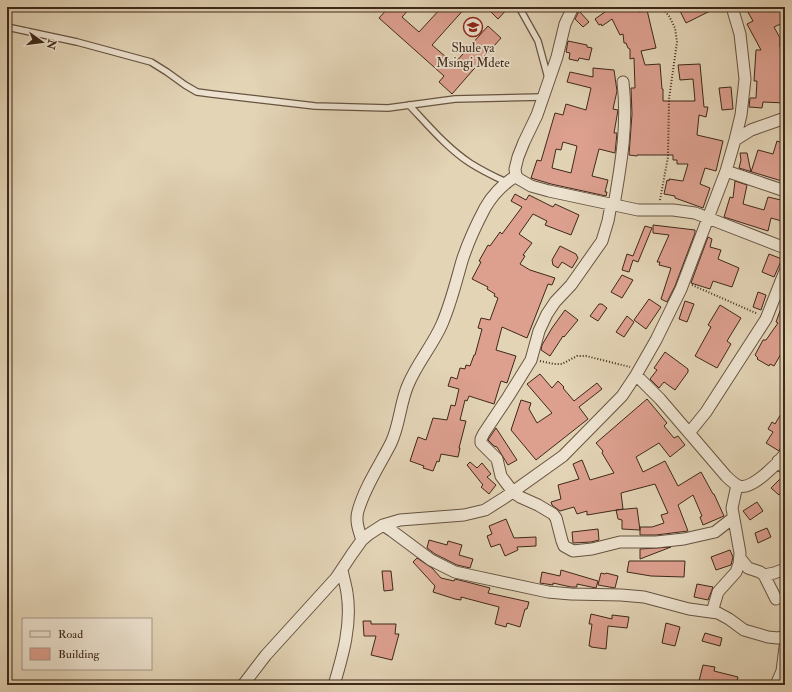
<svg xmlns="http://www.w3.org/2000/svg" width="792" height="692" font-family="'IM FELL Double Pica',serif">
<rect width="100%" height="100%" fill="#e3d4b6"/>
<filter id="stains"><feTurbulence type="fractalNoise" baseFrequency=".005" numOctaves="4"/><feColorMatrix values="0 0 0 0 .2 0 0 0 0 .09 0 0 0 0 .02 0 0 0 .5 -.17"/></filter>
<radialGradient id="worn" r=".72"><stop offset=".6" stop-color="#630" stop-opacity="0"/><stop offset="1" stop-color="#630" stop-opacity=".3"/></radialGradient>
<path fill="#dda08f" stroke="#3e281a" fill-rule="evenodd" d="M389,7H411L402,17L419,32L442,7H466L432,45L454,64L488,26L501,38L452,94L439,82L444,76L379,18Z
M486,7H509L498,19Z
M612,7H636L639,12L647,10L656,48L641,51L645,65L660,64L662,89H663V101H695L693,79L680,80L678,65L700,64L704,107H708L706,117L699,115L697,135L723,141L716,171L705,168L700,184L710,188L703,208L675,198V196L664,194L667,180L669,181V179L683,181L688,164H677V160H673V155H637V156L629,155L632,114L631,88H635L634,58L630,59V49L628,48L626,43H624L623,34L620,35L612,19L602,26L601,24L599,25L595,19Z
M678,7H718L686,23Z
M745,7H785V22L774,27L780,38V47H785V103L763,102L762,108L749,107L750,98H756L757,81H754L756,50H761L747,24L753,21Z
M579,11L589,22L583,27L575,19Z
M568,41L587,45V47L592,48L589,60L579,58L578,61L569,59L570,53L566,52Z
M593,68L614,70L617,91L613,109L618,110L614,133H617L615,153L599,149L592,176L608,180L605,192H607L606,196L551,184L531,178L537,160L541,161L555,113L563,115L566,104L586,110L591,88L567,82L570,72L593,77ZM563,142L577,146L571,173L552,168L556,149L561,150Z
M731,87L733,109L722,110L719,88Z
M777,141L785,144V182L739,168L741,160L740,153H747L751,172L758,150L773,154Z
M735,181L747,185L743,204L764,210L768,197L785,201V222L771,218L768,231L724,217L730,197L733,198Z
M515,194L526,200L529,195L553,207L555,204L579,215L571,235L545,225L547,221L533,214L519,234L532,243L523,255L525,256L520,264L530,270L555,278L552,285L548,284L527,338L502,327L496,350L516,356L507,383L501,381L494,404L469,396L467,401L465,400L460,420L466,421L459,448H460L458,457L441,454L439,462L437,461L433,471L423,468L424,466L410,461L418,437L426,440L433,418L447,420L451,405L455,406L459,389L448,386L451,377L457,379L460,368L465,369L466,365L470,366L474,355H475L482,329L478,328L481,318L490,320L498,298L494,296L495,294L487,289L488,287L472,279L481,262L479,261L488,245L490,246L500,232L502,234L522,207L511,201Z
M653,225L695,230V233L675,286L667,302L661,299L671,268L659,265L660,262H657L669,235L653,233Z
M645,226L652,228L638,262L633,260L629,272L622,270L627,254L633,256Z
M708,237L712,239L710,247L721,250L718,259L739,268L732,287L713,281L710,289L691,283Z
M560,246L576,254L578,258L572,268L562,262L558,268L553,265L552,260Z
M769,254L782,259L774,277L762,272Z
M622,275L633,280L622,298L611,292Z
M758,292L766,295L761,310L753,307Z
M649,299L661,307L646,329L634,320Z
M784,300L785,347L774,366L770,364L769,366L757,359L758,358L755,355L763,340H766L778,323L776,322Z
M685,301L694,304L687,322L679,319Z
M599,304H602L607,308L598,321L590,316Z
M720,305L741,318L727,341L731,344L717,368L695,356L711,327L708,325Z
M565,310L578,320L564,337L563,336L550,356L541,350L542,345L552,328Z
M627,316L634,322L624,337L616,332Z
M665,352L688,369V372L675,390L664,382L659,388L650,379L657,370L654,368Z
M540,374L552,388L558,381L564,387L563,388L574,401L597,383L602,389L579,407L588,419L536,460L511,430L521,400L531,403L529,409L537,423L552,413L527,384Z
M647,399L667,423L664,426L674,438L678,436L685,445L670,457L659,443L636,457L643,472L665,461L678,486L701,472L713,494H714L724,516L703,525L700,517L702,516L693,495L678,505L688,531L656,535H640V527H652L664,523L661,515L668,513L655,484L621,493L623,509L587,515V511L577,514L574,507L560,511L552,505L551,502L561,499L558,485L579,479L573,464L582,460L590,480L614,473L602,453L603,451L596,443Z
M785,407V439L779,451L766,443L773,432L768,429L772,422L775,424Z
M496,428L517,460L508,465L497,447L494,446L488,440Z
M470,462L477,468L482,463L491,474L487,477L496,485L489,494L481,487L483,485L467,465Z
M783,476H785V488L779,495L771,488Z
M757,502L763,511L750,520L743,511Z
M637,508L640,530L622,529V520L618,519L616,510Z
M506,519L514,538L536,537V546L517,547L518,550L505,556L500,544L491,547L487,536L492,534L489,526Z
M767,528L771,537L758,543L755,533Z
M598,529L599,540L591,542L573,543L572,532Z
M429,540L447,545L448,541L462,545L459,555L473,559L470,568L457,565L435,554L427,548Z
M671,547L640,559V549Z
M730,550L733,557L731,565L716,570L711,557Z
M417,558L432,568L441,578L454,581L455,579L467,582L490,588L488,593L529,602L527,609H525L520,627L507,623L506,627L495,624L499,607L461,597V600L455,599L433,592L435,586L413,562Z
M629,561H685L684,577L651,576L627,572Z
M561,570L598,581L596,588L577,584V587H571L553,583V585L540,583L542,572L560,576Z
M382,571H391L393,590L384,591Z
M601,573L605,574L606,573L618,576L615,588L598,585Z
M697,584L713,587L708,600L694,597Z
M591,614L612,619V615L629,617L627,628L608,626L606,649L591,647V646H589L592,624H589Z
M363,621H371V624H396L395,634H399L392,660L371,655L376,636H364Z
M666,623L680,627L675,646L662,643Z
M705,633L722,638L720,646L702,641Z
M703,665L715,667L714,671L738,677L736,685H698Z"/>
<g fill="none" stroke-linecap="round" stroke-linejoin="round">
<g stroke="#675341" stroke-width="8">
<path id="service" d="M519,7L538,41L548,78
M7,27L77,42L151,62L167,72L185,85L197,92L212,94L315,106L388,108L455,99L543,97
M409,105C428,125 447,148 470,163C481,170 493,176 506,182"/>
</g>
<g stroke="#675341" stroke-width="13">
<path id="minor" d="M573,7L565,24L557,57L537,115L524,142L518,157L515,169L516,176L519,179L531,186L549,191L638,210H673L695,213L785,248
M735,140L751,130L785,118
M726,171L785,191
M611,205L608,221L602,241L571,285L555,302L547,314L539,331L531,360L508,397L484,433L481,439V443L497,459L501,476L513,492L520,497L538,505L553,514L556,518L562,541L564,546L573,551L592,549L620,542H656L684,539L715,532L733,518
M614,205C621,164 628,125 623,82
M636,375L660,399L726,476C730,480 734,484 739,486C752,490 777,464 785,454
M689,433L706,412L766,319L785,271
M778,461L785,469
M383,525L392,531L431,560L455,572L548,592L571,594L621,595L644,597L689,609L718,613L729,619L744,630L768,637L778,638L785,636
M362,540C359,531 355,521 358,511C365,486 380,465 391,443C400,424 400,403 408,385C417,363 433,345 442,324C451,303 456,282 462,261C468,242 476,225 485,208C493,194 503,184 516,176
M740,558L748,568L760,572L764,575L776,599
M764,575L774,573L785,569
M712,612L718,592L736,572L739,564L740,553L732,508L737,485
M243,685L266,655L336,578L352,554L362,540L369,534L383,525L400,520L464,515L485,510L504,498L563,456L622,396L636,375L656,340L681,289L726,171L735,140L741,115L745,79L740,34L732,7
M334,685C343,655 352,624 347,593C346,585 343,577 342,569
M776,685L782,671L785,647"/>
</g>
<path stroke="#3e281a" stroke-width="2" stroke-dasharray="1 2" stroke-linecap="butt" d="M660,200L668,157L669,99L677,42L675,28L669,16L661,7
M692,285L758,314
M540,361L554,364H562L577,356H586L630,367"/>
<use href="#service" stroke="#ede3d0" stroke-width="5.5"/>
<use href="#minor" stroke="#ede3d0" stroke-width="11"/>
</g>
<defs>
<g id="school-ring" transform="scale(1)"><circle r="9.5" fill="#ede3d0" stroke="#8f2418" stroke-width="1.5"/><path d="M0-5L7-2L0 1L-7-2ZM-4 1L0 2.5L4 1V4Q0 6-4 4Z" fill="#8f2418"/></g>
</defs>
<g fill-rule="evenodd">
<use href="#school-ring" x="473" y="27"/>
</g>
<g text-anchor="middle" stroke-width="3.5" stroke-linejoin="round" paint-order="stroke">
<g font-size="13" fill="#3e281a" stroke="#ede3d0">
<text x="473" y="52">Shule ya<tspan x="473" dy="15">Msingi Mdete</tspan></text>
</g>
</g>
<rect width="792" height="692" fill="none" stroke="#e3d4b6" stroke-width="24"/>
<rect x="8" y="8" width="776" height="676" fill="none" stroke="#3e281a" stroke-width="2"/>
<rect x="12" y="12" width="768" height="668" fill="none" stroke="#3e281a"/>
<rect x="22" y="618" width="130" height="52" fill="#ede3d0" stroke="#a79887"/>
<rect x="30" y="631" width="20" height="6" fill="#ede3d0" stroke="#a79887"/>
<text x="58" y="638" font-size="12" fill="#3e281a">Road</text>
<rect x="30" y="648" width="20" height="12" fill="#dda08f" stroke="#a79887"/>
<text x="58" y="658" font-size="12" fill="#3e281a">Building</text>
<g transform="translate(42 42) rotate(104)" stroke="#ede3d0" stroke-width="3" paint-order="stroke">
<path d="M0-3L7 15L0 10L-7 15Z" fill="#3e281a"/>
<text y="-6" font-size="11" font-weight="bold" text-anchor="middle" fill="#3e281a">N</text>
</g>
<rect width="100%" height="100%" filter="url(#stains)"/>
<rect width="100%" height="100%" fill="url(#worn)"/>
</svg>
